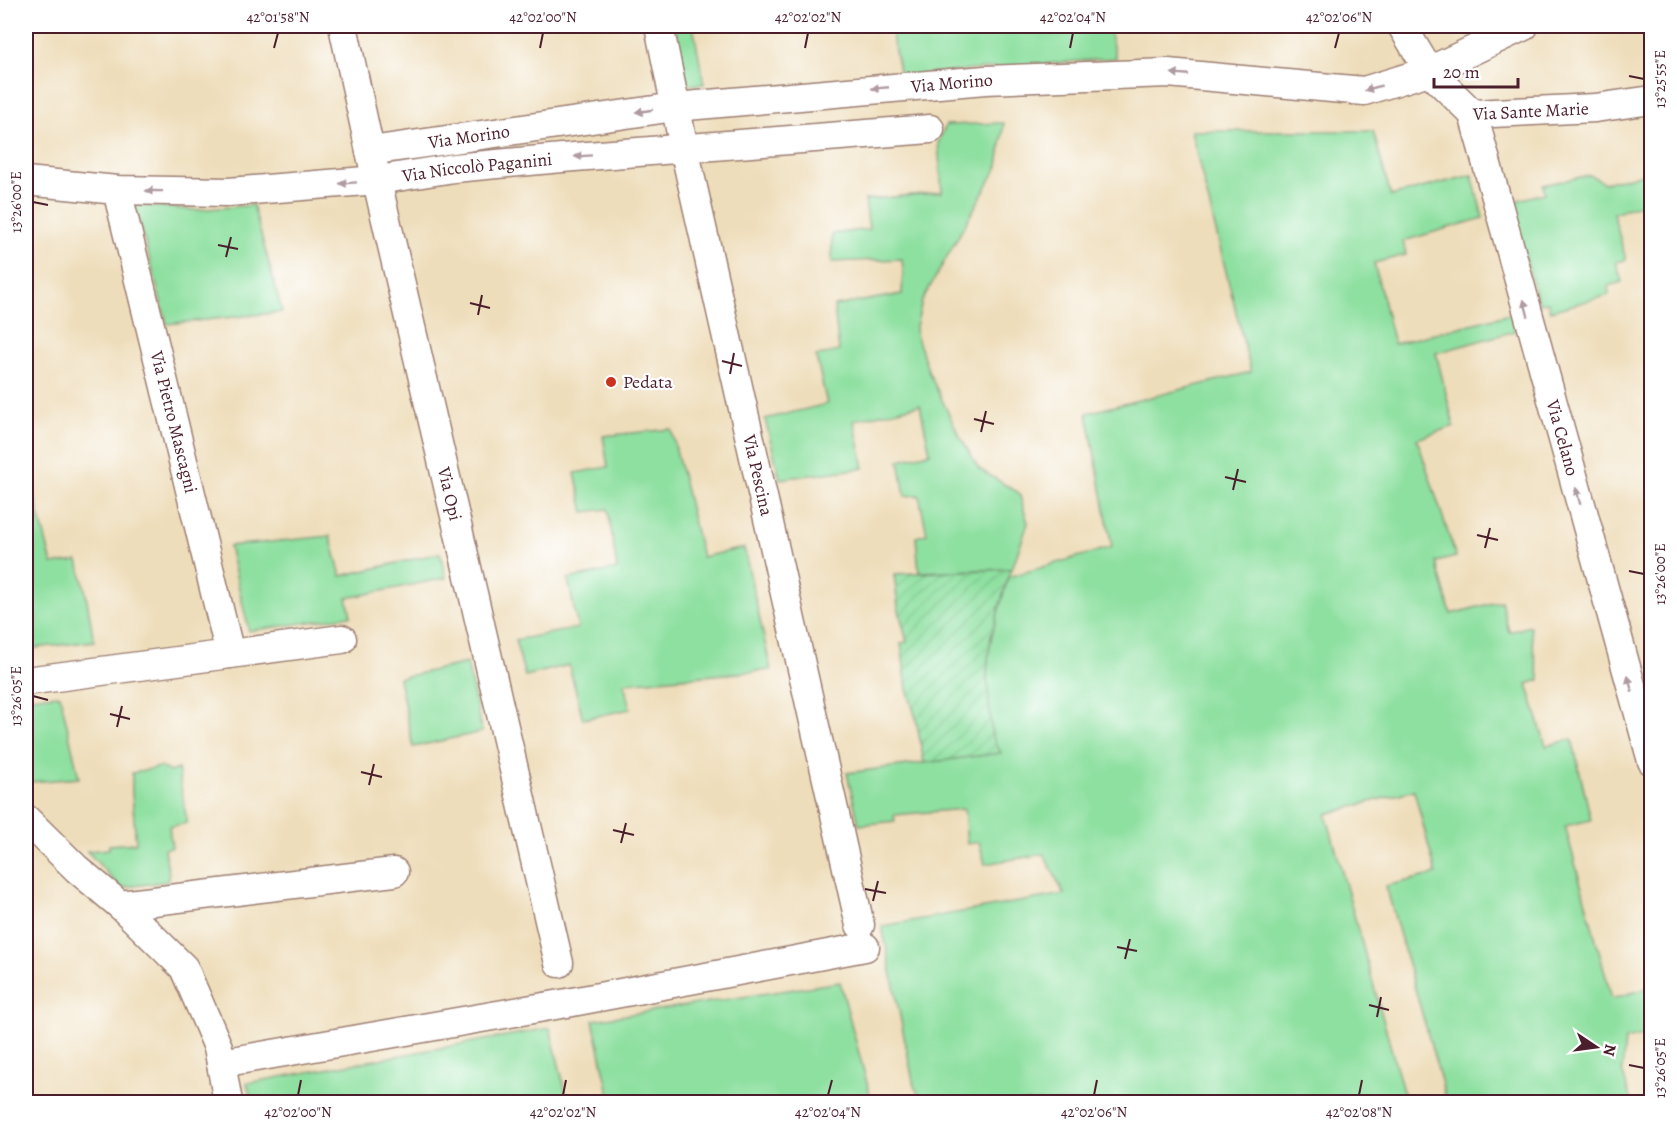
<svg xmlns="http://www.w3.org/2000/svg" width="1677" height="1128" font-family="Alegreya,serif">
<defs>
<pattern id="garden-furrows" width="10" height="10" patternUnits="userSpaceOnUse" patternTransform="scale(1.5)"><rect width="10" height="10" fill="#8ee0a0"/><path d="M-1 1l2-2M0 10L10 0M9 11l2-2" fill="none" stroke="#7cc08a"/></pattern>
</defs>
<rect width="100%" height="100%" fill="#fff"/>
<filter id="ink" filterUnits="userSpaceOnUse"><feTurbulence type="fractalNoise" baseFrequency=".0167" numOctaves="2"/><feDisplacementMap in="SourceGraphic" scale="12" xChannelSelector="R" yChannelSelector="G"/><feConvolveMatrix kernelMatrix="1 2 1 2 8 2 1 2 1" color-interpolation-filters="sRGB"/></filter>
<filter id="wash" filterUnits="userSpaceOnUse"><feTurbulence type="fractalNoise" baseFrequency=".008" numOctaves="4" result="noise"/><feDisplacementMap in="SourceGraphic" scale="24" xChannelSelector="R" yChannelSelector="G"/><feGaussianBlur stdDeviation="1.35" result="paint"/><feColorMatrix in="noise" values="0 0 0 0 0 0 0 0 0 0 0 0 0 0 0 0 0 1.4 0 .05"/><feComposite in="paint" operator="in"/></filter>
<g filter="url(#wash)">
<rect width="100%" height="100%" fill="#eeddba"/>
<path fill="#8ee0a0" stroke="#6c8066" stroke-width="1.5" d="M675,26H693L704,84L688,85Z
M890,26H1108L1116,58L900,76Z
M1004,123L998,166L922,301L915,331L929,373L958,433L979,469L1019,493L1028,523L1012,569L919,572L916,537L927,534L919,495L905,496L899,460L930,453L920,405L854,420L864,468L780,479L765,419L827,404L816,356L839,351L834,306L902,294L903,270L902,259L832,262V234L869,229L865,200L942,192L938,143L946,125Z
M1191,131H1373L1391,196L1472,175L1483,218L1403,241L1406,255L1374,263L1394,344L1510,314L1515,331L1436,353L1454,426L1417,439L1456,557L1436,562L1451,614L1501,601L1509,632L1530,626L1536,664L1540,680L1527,684L1546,746L1572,739L1591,820L1565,826L1612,999L1651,987V1034L1625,1040L1622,1070L1631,1102H1447L1386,886L1436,874L1414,790L1326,814L1406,1102H923L914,1086L882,926L1064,894L1044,854L985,864L979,842L967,844L964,809L894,815L895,821L859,825L847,773L1000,753L992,736L991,731C990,708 985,683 988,660C990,632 1001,604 1008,577L1112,547L1087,413L1251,372Z
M1651,172V201L1613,213L1626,260L1616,262L1622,282L1608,286L1609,295L1550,311L1548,302L1539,304L1514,218L1518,200L1545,193L1543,185L1590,175L1604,183Z
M135,205L196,210L253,205L282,312L167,324Z
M671,429L702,557L744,548L771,670L624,683L630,709L583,719L569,665L525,676L515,640L578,628L568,579L617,569L608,509L584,512L575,473L608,467L603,436Z
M26,450L32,488L52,564L78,561L85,589L94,641L26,649Z
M330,536L341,576L440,553L446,578L347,598L351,616L249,631L229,546Z
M467,663L482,732L413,747L399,678Z
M60,695L79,778L31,782L26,788V697Z
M160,767L170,772L178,769L187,823L169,827L172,847L164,849L169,874L168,881L121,888L87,851L109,849V845L136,843L132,793V773Z
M840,982L872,1102H611L593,1020Z
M550,1028L568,1102H252L247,1083Z"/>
<path fill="url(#garden-furrows)" stroke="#6c8066" stroke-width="1.5" d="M1012,569L1008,577L991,637L988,660L987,677L992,736L1001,753L924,763L916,718L907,689L901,643L907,642L898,606L894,574Z"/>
</g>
<g filter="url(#ink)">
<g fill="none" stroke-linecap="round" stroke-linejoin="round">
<g stroke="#9c7e72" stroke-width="31">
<g id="minor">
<path id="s1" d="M343,26L370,151L559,963"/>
<path id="s2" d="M659,26L684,148L860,925"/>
<path id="s3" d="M1402,26L1429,71L1473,114L1595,108L1652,100"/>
<path id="s4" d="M1473,114L1652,761"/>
<path id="s5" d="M370,151L675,107L985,80L1168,73L1364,91L1429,71L1524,26"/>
<path id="s6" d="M26,181L117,190L228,192L378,180L454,168L562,158L930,129"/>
<path d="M230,654L342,639"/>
<path d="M26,681L230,654L117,190"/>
<path d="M26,819L77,869L120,905L184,968L218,1047L228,1102"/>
<path d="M120,905L394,872"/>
<path d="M221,1063L567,1003L865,947"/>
</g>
</g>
<use href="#minor" stroke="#fff" stroke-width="28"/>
</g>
<defs><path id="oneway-solid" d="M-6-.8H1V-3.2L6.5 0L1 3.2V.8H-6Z" transform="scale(1.5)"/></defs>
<g fill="#ae9aa0">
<use href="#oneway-solid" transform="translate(1180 74) rotate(-175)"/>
<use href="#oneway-solid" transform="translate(880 88) rotate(175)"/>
<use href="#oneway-solid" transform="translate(1373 88) rotate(164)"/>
<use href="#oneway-solid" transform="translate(644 111) rotate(172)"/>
<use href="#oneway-solid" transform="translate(583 156) rotate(176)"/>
<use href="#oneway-solid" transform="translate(348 183) rotate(176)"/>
<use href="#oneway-solid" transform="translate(154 191) rotate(-179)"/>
<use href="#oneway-solid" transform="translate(1526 308) rotate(-105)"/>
<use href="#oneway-solid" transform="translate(1578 496) rotate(-105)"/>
<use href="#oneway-solid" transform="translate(1630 684) rotate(-105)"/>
</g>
</g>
<path fill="none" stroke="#4a1f2b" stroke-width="2" d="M274,48L278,33M540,48L543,33M805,48L808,33M1070,48L1073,33M1335,48L1339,33M1629,76L1644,79M33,202L48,205M218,245L238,249M226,257L231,237M470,303L490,308M478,315L482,295M722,361L742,366M730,374L734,353M974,419L994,424M981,432L986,411M1225,477L1246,482M1233,490L1238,469M1477,535L1498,540M1485,548L1490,528M1629,571L1644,574M33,696L48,700M110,714L130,719M117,727L122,706M361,772L382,777M369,785L374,764M613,830L634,835M621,843L626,823M865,889L886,893M873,901L878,881M1117,947L1137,951M1125,959L1130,939M1369,1005L1389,1010M1377,1017L1381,997M1629,1065L1644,1068M298,1095L301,1080M563,1095L566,1080M828,1095L832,1080M1094,1095L1097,1080M1359,1095L1362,1080"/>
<circle fill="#c8321e" stroke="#fff" stroke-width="2" cx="611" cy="382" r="6"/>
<g text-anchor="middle" stroke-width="4.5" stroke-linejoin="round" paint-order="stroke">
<g font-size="18" fill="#4a1f2b" stroke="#fff">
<text dy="6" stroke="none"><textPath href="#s5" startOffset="586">Via Morino</textPath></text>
<text dy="6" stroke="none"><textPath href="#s3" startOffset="172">Via Sante Marie</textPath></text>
<text dy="6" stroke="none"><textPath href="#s5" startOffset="100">Via Morino</textPath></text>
<text dy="6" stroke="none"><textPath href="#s6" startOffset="453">Via Niccolò Paganini</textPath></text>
<text transform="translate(174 422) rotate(76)" y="6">Via Pietro Mascagni</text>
<text dy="6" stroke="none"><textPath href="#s4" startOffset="336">Via Celano</textPath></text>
<text dy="6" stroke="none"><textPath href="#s2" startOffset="460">Via Pescina</textPath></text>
<text dy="6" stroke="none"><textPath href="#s1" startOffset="480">Via Opi</textPath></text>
</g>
<g font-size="18" fill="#4a1f2b" stroke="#fff" text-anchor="start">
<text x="623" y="388">Pedata</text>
</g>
</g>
<rect width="1677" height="1128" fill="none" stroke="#fff" stroke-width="66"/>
<g transform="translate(1596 1047) rotate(103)" stroke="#ffffff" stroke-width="4.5" paint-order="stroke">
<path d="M0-4.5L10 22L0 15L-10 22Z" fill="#4a1f2b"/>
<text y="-9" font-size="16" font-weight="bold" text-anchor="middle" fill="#4a1f2b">N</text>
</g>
<path d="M1434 78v9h84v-9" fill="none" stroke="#4a1f2b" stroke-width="3"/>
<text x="1443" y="78" font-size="18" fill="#4a1f2b" stroke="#ffffff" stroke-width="4.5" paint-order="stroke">20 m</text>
<rect x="33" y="33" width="1611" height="1062" fill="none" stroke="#4a1f2b" stroke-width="2"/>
<g font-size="15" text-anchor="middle" fill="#4a1f2b">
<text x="278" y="22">42°01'58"N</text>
<text x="543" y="22">42°02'00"N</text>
<text x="808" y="22">42°02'02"N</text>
<text x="1073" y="22">42°02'04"N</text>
<text x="1339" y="22">42°02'06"N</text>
<text transform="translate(1660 79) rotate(-90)" y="5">13°25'55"E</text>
<text transform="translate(16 202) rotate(-90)" y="5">13°26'00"E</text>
<text transform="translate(1660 574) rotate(-90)" y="5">13°26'00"E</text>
<text transform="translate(16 696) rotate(-90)" y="5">13°26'05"E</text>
<text transform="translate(1660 1068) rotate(-90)" y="5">13°26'05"E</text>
<text x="298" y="1117">42°02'00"N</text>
<text x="563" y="1117">42°02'02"N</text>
<text x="828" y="1117">42°02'04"N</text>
<text x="1094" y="1117">42°02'06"N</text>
<text x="1359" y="1117">42°02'08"N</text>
</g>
</svg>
